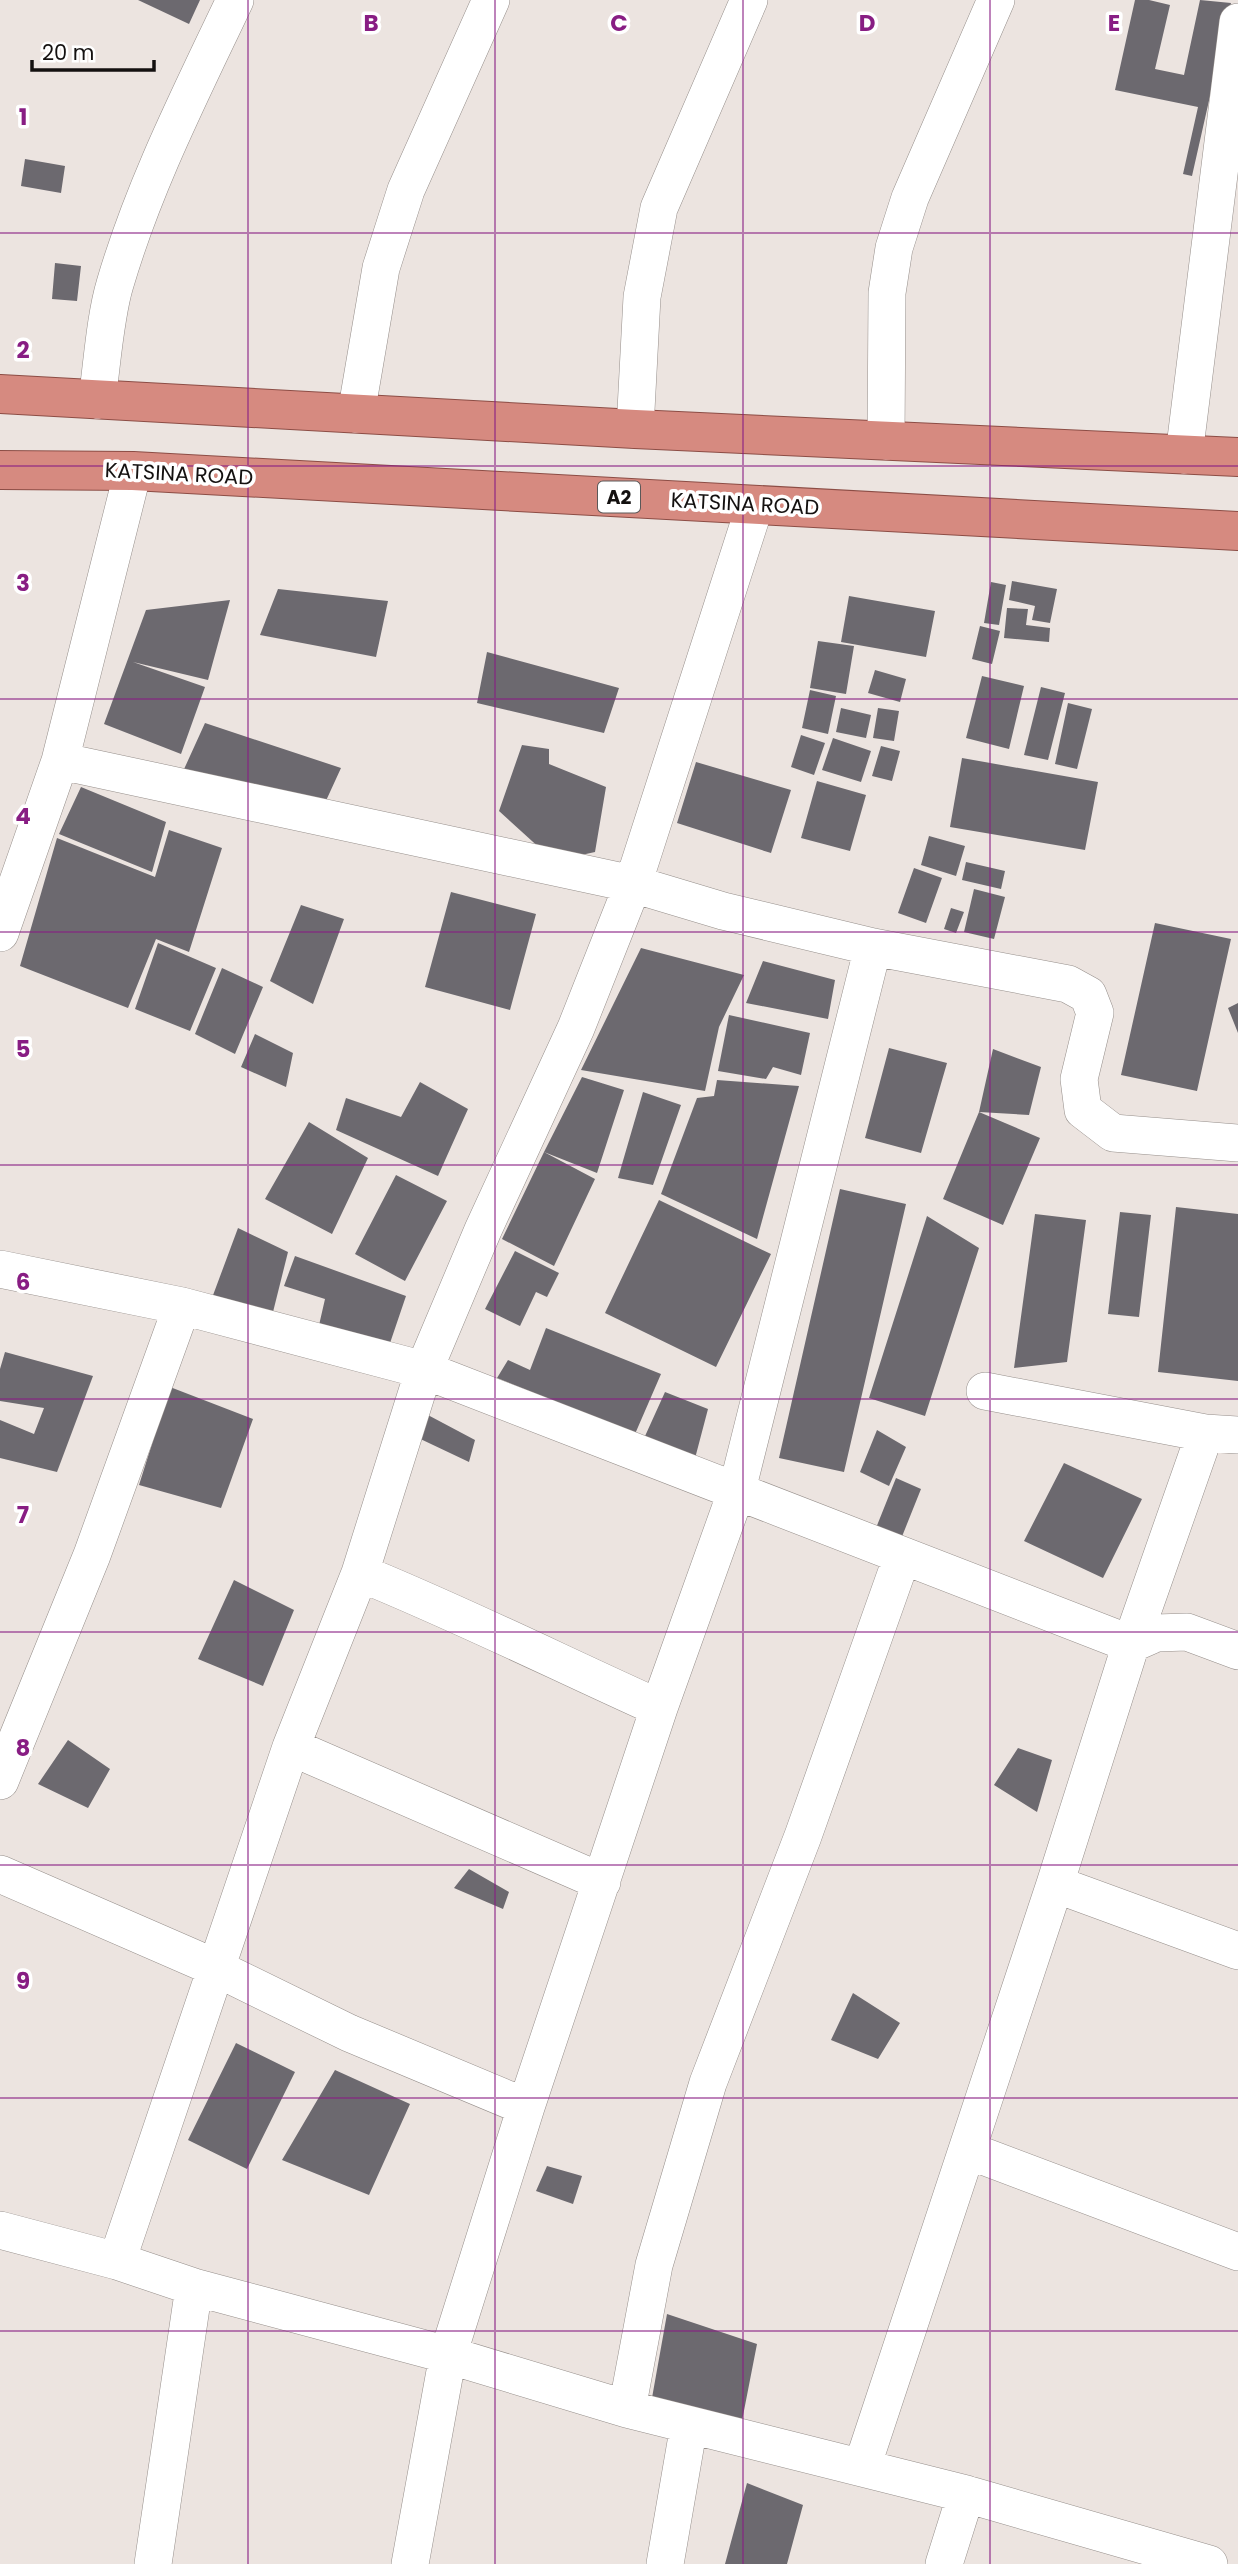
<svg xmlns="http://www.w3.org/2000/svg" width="1238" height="2564" font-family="Poppins,sans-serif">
<rect width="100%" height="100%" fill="#ece4e0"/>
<path fill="#6c696f" d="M138,0H200L189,24Z
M1135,0H1149L1170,5L1155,69L1184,75L1200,0L1231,3L1192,176L1183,174L1198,107L1115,90Z
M25,159L65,166L61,193L21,186Z
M55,263L81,266L77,301L52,299Z
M1012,581L1057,589L1050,623L1032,620L1035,606L1009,600Z
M991,582L1006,585L999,625L984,623Z
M278,589L388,601L376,657L260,635Z
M849,596L935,611L926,657L841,642Z
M230,600L208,680L133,662L205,687L181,754L104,724L146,610Z
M1007,608L1028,609L1026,625L1050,628L1049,642L1004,638Z
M980,626L1000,631L992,664L972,659Z
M818,641L854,646L846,694L810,688Z
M487,652L619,688L604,733L477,703Z
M875,670L906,679L900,702L868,693Z
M982,676L1024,686L1009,749L966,738Z
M1041,687L1065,693L1048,760L1024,755Z
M810,690L836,696L828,734L802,728Z
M1068,703L1092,709L1077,769L1055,764Z
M841,708L871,715L866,738L836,732Z
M878,708L899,711L894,741L873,738Z
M205,723L341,768L319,816L180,778Z
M801,735L825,743L814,775L791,767Z
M833,738L871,751L861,782L822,770Z
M522,745L549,749V764L606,787L595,852L554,861L499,811Z
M881,746L900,751L892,781L872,776Z
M962,758L1098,782L1085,850L950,827Z
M696,762L791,790L771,853L677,823Z
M817,781L866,795L850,851L801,838Z
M81,787L166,822L152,872L59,834Z
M169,830L222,848L189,952L156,939L128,1008L20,966L57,838L155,877Z
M929,836L965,846L956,876L921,865Z
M966,862L1005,871L1001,889L962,880Z
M914,868L942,878L926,923L898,913Z
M974,889L1005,897L994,939L964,932Z
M451,892L536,914L510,1010L425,987Z
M301,905L344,919L313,1004L270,981Z
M951,908L964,912L956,933L944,929Z
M1155,923L1231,939L1197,1091L1121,1075Z
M158,943L216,968L190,1031L135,1009Z
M641,948L744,975L719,1027L705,1091L581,1070Z
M763,961L835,980L828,1019L746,1003Z
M222,968L263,987L235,1054L195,1034Z
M1238,1003V1033L1228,1008Z
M729,1015L810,1033L801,1075L773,1067L766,1079L718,1071Z
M255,1034L293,1053L286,1087L241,1067Z
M889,1048L947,1063L921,1153L865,1138Z
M993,1049L1041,1067L1029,1115L979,1112L1040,1138L1003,1225L943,1199L979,1112Z
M582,1077L624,1090L597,1173L544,1152L595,1179L554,1266L502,1239L544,1152Z
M717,1080L799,1086L757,1239L661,1194L697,1098L714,1096Z
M420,1082L468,1109L438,1176L336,1130L346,1098L401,1117Z
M643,1092L681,1105L653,1185L618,1178Z
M309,1122L368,1158L332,1234L265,1199Z
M396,1175L447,1201L405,1281L355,1254Z
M840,1189L906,1204L844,1472L779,1458Z
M659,1200L771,1254L716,1367L605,1313Z
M1176,1207L1238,1214V1381L1158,1372Z
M1120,1212L1151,1215L1139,1317L1108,1314Z
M1035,1214L1086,1220L1067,1362L1014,1368Z
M927,1216L979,1248L925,1416L869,1398Z
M238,1228L288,1252L271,1320L209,1306Z
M515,1251L559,1273L547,1297L536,1292L520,1326L485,1309Z
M295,1256L406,1296L388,1349L317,1334L325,1299L284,1286Z
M546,1328L661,1374L635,1434L497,1378L508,1360L530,1370Z
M5,1352L93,1376L57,1472L0,1458V1420L34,1434L44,1408L0,1401V1369Z
M170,1387L253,1419L221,1508L139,1485Z
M665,1392L708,1409L693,1466L641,1445Z
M426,1414L475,1440L469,1462L412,1435Z
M877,1430L906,1447L889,1486L860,1472Z
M1064,1463L1142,1499L1103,1578L1024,1541Z
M896,1478L921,1489L897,1549L872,1538Z
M234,1580L294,1610L263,1686L198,1659Z
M68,1740L110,1769L88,1808L38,1784Z
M1018,1748L1052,1760L1037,1812L994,1785Z
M469,1869L509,1892L503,1909L454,1888Z
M853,1993L900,2023L878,2059L831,2040Z
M236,2043L295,2072L247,2169L188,2140Z
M335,2070L410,2104L369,2195L282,2160Z
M547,2166L582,2176L573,2204L536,2191Z
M667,2314L757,2344L741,2426L650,2409Z
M747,2483L803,2505L787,2564H725Z"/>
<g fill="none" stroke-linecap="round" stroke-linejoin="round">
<g stroke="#968f8b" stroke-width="38">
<path id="minor" d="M97,400C102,365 105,317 115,284C144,185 191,93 235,0
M356,414L381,268L406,190L491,0
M635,429L642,297L659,208L749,0
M886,441L887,293L894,248L910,198L996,0
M1184,455L1238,22
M60,761L633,884L723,911L873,947L1068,984L1088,995L1095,1013L1079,1079L1083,1110L1113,1133L1238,1143
M0,933L60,761L133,471
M0,1269L182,1306L424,1370L1131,1644L1156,1633L1187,1632L1238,1651
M985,1391L1205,1433L1238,1435
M360,1573C461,1614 559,1663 659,1708
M291,1747L602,1882
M0,1781L92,1555L182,1306
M0,1874L216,1968L349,2033L526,2107
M1055,1884L1238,1951
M967,2150L1238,2252
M0,2230L117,2261L194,2287L448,2355L627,2409L966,2494L1209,2564
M117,2261L291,1747L360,1573L424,1370L483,1230L576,1028L633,884L755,505
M627,2409L654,2265L708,2083L803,1836L902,1557
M862,2467L1055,1884L1131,1644L1205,1433
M153,2564L194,2287
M410,2564L448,2355L526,2107L659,1708L737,1490L873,947
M665,2564L689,2425
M944,2564L966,2494"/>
</g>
<g stroke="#8c4d45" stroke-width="40">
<path id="trunk" d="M0,394L635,429L1238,457
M0,470L133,471L1238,531"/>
</g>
<use href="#minor" stroke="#fff" stroke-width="37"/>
<use href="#trunk" stroke="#d68a80" stroke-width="38"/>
</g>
<path fill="none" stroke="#881d83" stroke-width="2" stroke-opacity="0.55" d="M248,0V2564M495,0V2564M743,0V2564M990,0V2564M0,233H1238M0,466H1238M0,699H1238M0,932H1238M0,1165H1238M0,1399H1238M0,1632H1238M0,1865H1238M0,2098H1238M0,2331H1238"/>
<g text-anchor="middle" stroke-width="7" stroke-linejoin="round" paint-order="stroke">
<rect fill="#fff" stroke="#5a5858" stroke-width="2" x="598" y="481.5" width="42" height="31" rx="5"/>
<g font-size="19" font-weight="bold" fill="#141110">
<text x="619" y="504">A2</text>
</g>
<g font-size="21" fill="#141110" stroke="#fff">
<text transform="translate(179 474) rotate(3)" y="7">KATSINA ROAD</text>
<text transform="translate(745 504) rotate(3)" y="7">KATSINA ROAD</text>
</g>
</g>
<g font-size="23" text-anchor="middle" font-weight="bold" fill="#881d83" stroke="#fff" stroke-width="7" stroke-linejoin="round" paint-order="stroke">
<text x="371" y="31">B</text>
<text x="619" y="31">C</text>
<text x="867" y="31">D</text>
<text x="1114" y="31">E</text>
<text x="23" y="125">1</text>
<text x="23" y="358">2</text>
<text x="23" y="591">3</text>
<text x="23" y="824">4</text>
<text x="23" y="1057">5</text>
<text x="23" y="1290">6</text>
<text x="23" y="1523">7</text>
<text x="23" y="1756">8</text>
<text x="23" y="1989">9</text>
</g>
<path d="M32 60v10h122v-10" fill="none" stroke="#141110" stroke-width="3.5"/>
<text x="42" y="60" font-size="21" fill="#141110" stroke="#ffffff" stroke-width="5" paint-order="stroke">20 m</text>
</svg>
